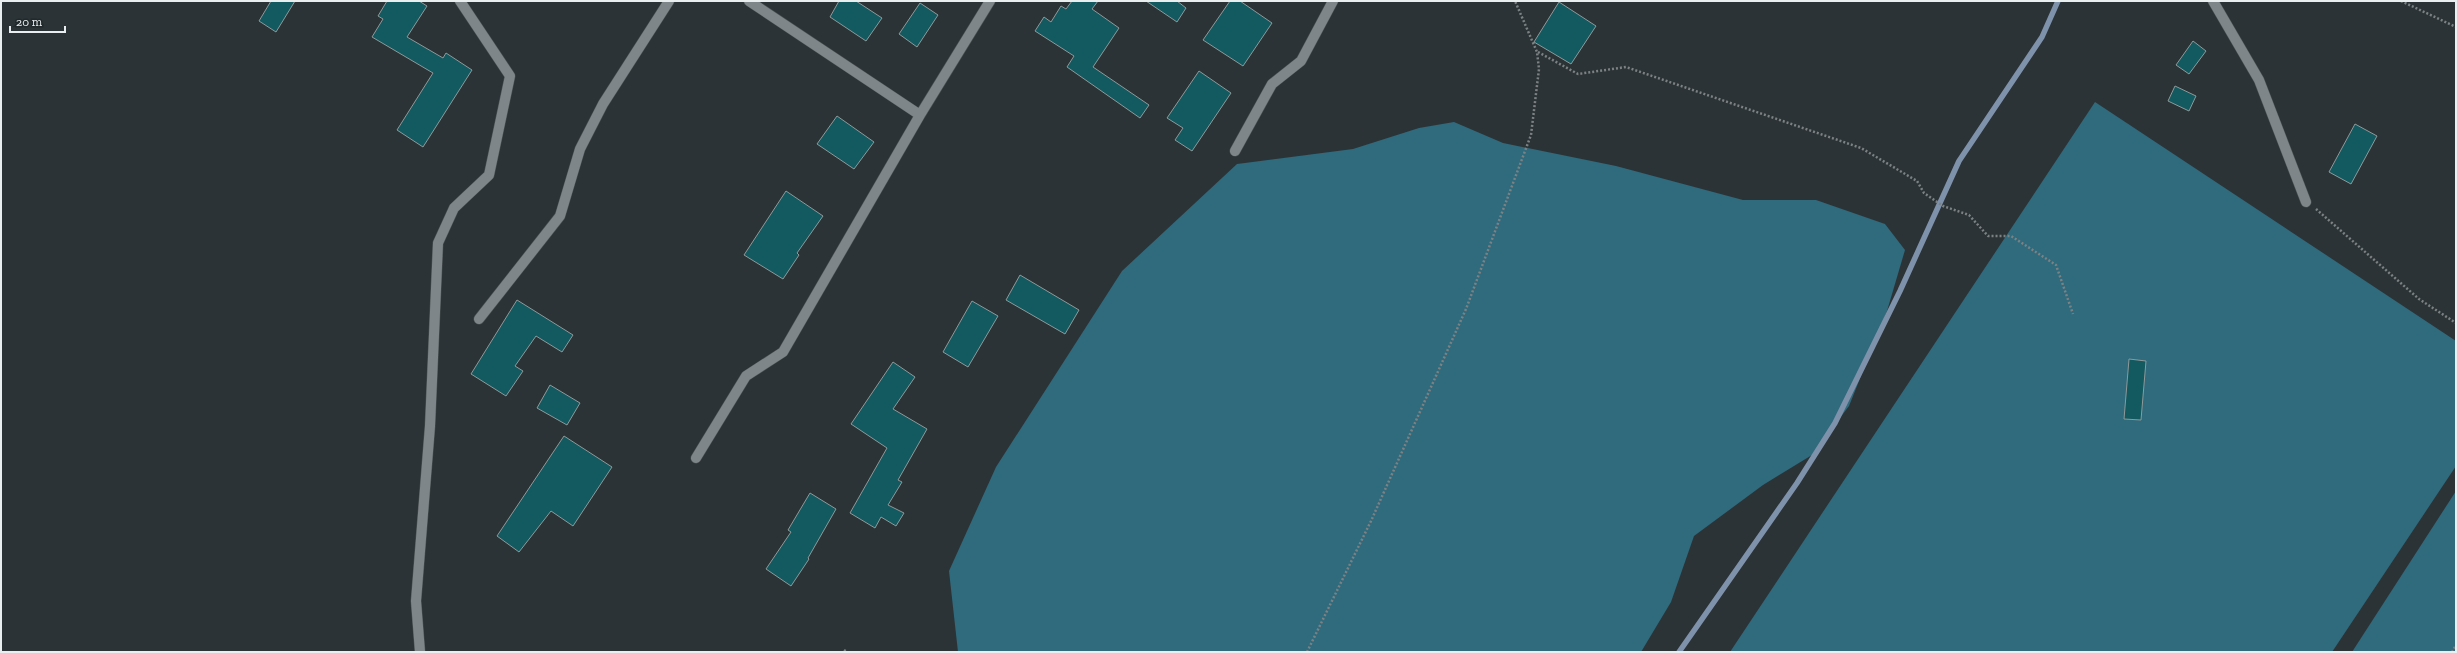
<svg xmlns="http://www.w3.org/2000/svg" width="2457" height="653" font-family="'Zilla Slab',serif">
<rect width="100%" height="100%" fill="#2c3336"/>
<path fill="#306a7d" d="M2095,102L2456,341V466L2332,652H1730Z
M1454,122L1503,143L1616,166L1743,200H1816L1885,224L1905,250L1887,311L1849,406L1812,455L1763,485L1694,536L1671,602L1641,652H958L949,571L996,467L1122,271L1237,164L1353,149L1419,128Z
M2456,491V652H2352Z"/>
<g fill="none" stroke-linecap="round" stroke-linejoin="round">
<path stroke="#7f92ac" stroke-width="5.5" d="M1679,652L1797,483L1835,423L1900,291L1959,161L2042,37L2058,1"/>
</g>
<path fill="#125a60" stroke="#8f999a" d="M271,1H295L276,32L259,21Z
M387,1H419L427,6L407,37L443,58L446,53L472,70L423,147L397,130L433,73L372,37L383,19L378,16Z
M839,1H856L882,18L866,41L830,17Z
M1072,1H1098L1092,9L1119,28L1093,67L1149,105L1140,118L1067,67L1074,56L1035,31L1044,17L1051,22L1061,6L1066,9Z
M1146,1H1177L1186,8L1177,22Z
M1230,1H1240L1272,23L1243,66L1203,40Z
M1559,2L1596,26L1571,64L1534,42Z
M920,3L938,15L917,47L899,34Z
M2193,41L2206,51L2189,74L2176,65Z
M1199,71L1231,93L1192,151L1175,140L1183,128L1167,118Z
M2175,86L2196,96L2189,111L2168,101Z
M837,116L874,142L854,169L817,144Z
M2355,124L2377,136L2351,184L2329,172Z
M786,191L823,216L797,253L799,255L783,279L744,255Z
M1020,275L1079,310L1065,334L1006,300Z
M517,300L573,335L562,352L536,336L515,366L523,371L506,396L471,374Z
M972,301L998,316L968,367L943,352Z
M2129,359L2146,361L2141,420L2124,419Z
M893,362L915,377L893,409L927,429L898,480L902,482L888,505L904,513L896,526L881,517L875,528L850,513L887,448L851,424Z
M550,385L580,403L567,425L537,408Z
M564,436L612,467L573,526L551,511L519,552L497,536Z
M810,493L836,509L808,558L809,559L791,586L766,569L791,532L788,530Z"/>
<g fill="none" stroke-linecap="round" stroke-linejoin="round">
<g stroke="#4b5254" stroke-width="11">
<path id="minor" d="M749,1L920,115
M2213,1L2259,80L2306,202
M1235,151L1272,84L1301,61L1333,1
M479,319L560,216L580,149L603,104L669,1
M696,458L746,376L783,352L920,115L990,1
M420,652L416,601L430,426L438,243L454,208L489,175L510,76L460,1"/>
</g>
<path stroke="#7c8284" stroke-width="2.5" stroke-dasharray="2 2" stroke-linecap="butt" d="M2401,1L2456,27
M1538,52L1578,74L1626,67L1861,148L1917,181L1924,193L1943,206L1969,215L1988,236H2011L2056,265L2073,314
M2316,209L2419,299L2456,323
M844,650L847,652
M1307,652L1371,521L1466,309L1531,135L1539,69L1537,52L1515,1
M2452,652L2456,645"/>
<use href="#minor" stroke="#7e8689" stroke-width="10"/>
</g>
<rect width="2457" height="653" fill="none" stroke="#e9eeef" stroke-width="4"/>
<path d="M10 26v6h55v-6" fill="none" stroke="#e9eeef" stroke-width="2"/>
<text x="16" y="26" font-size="12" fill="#e9eeef" stroke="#22292c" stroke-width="3" paint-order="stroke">20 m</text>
</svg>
